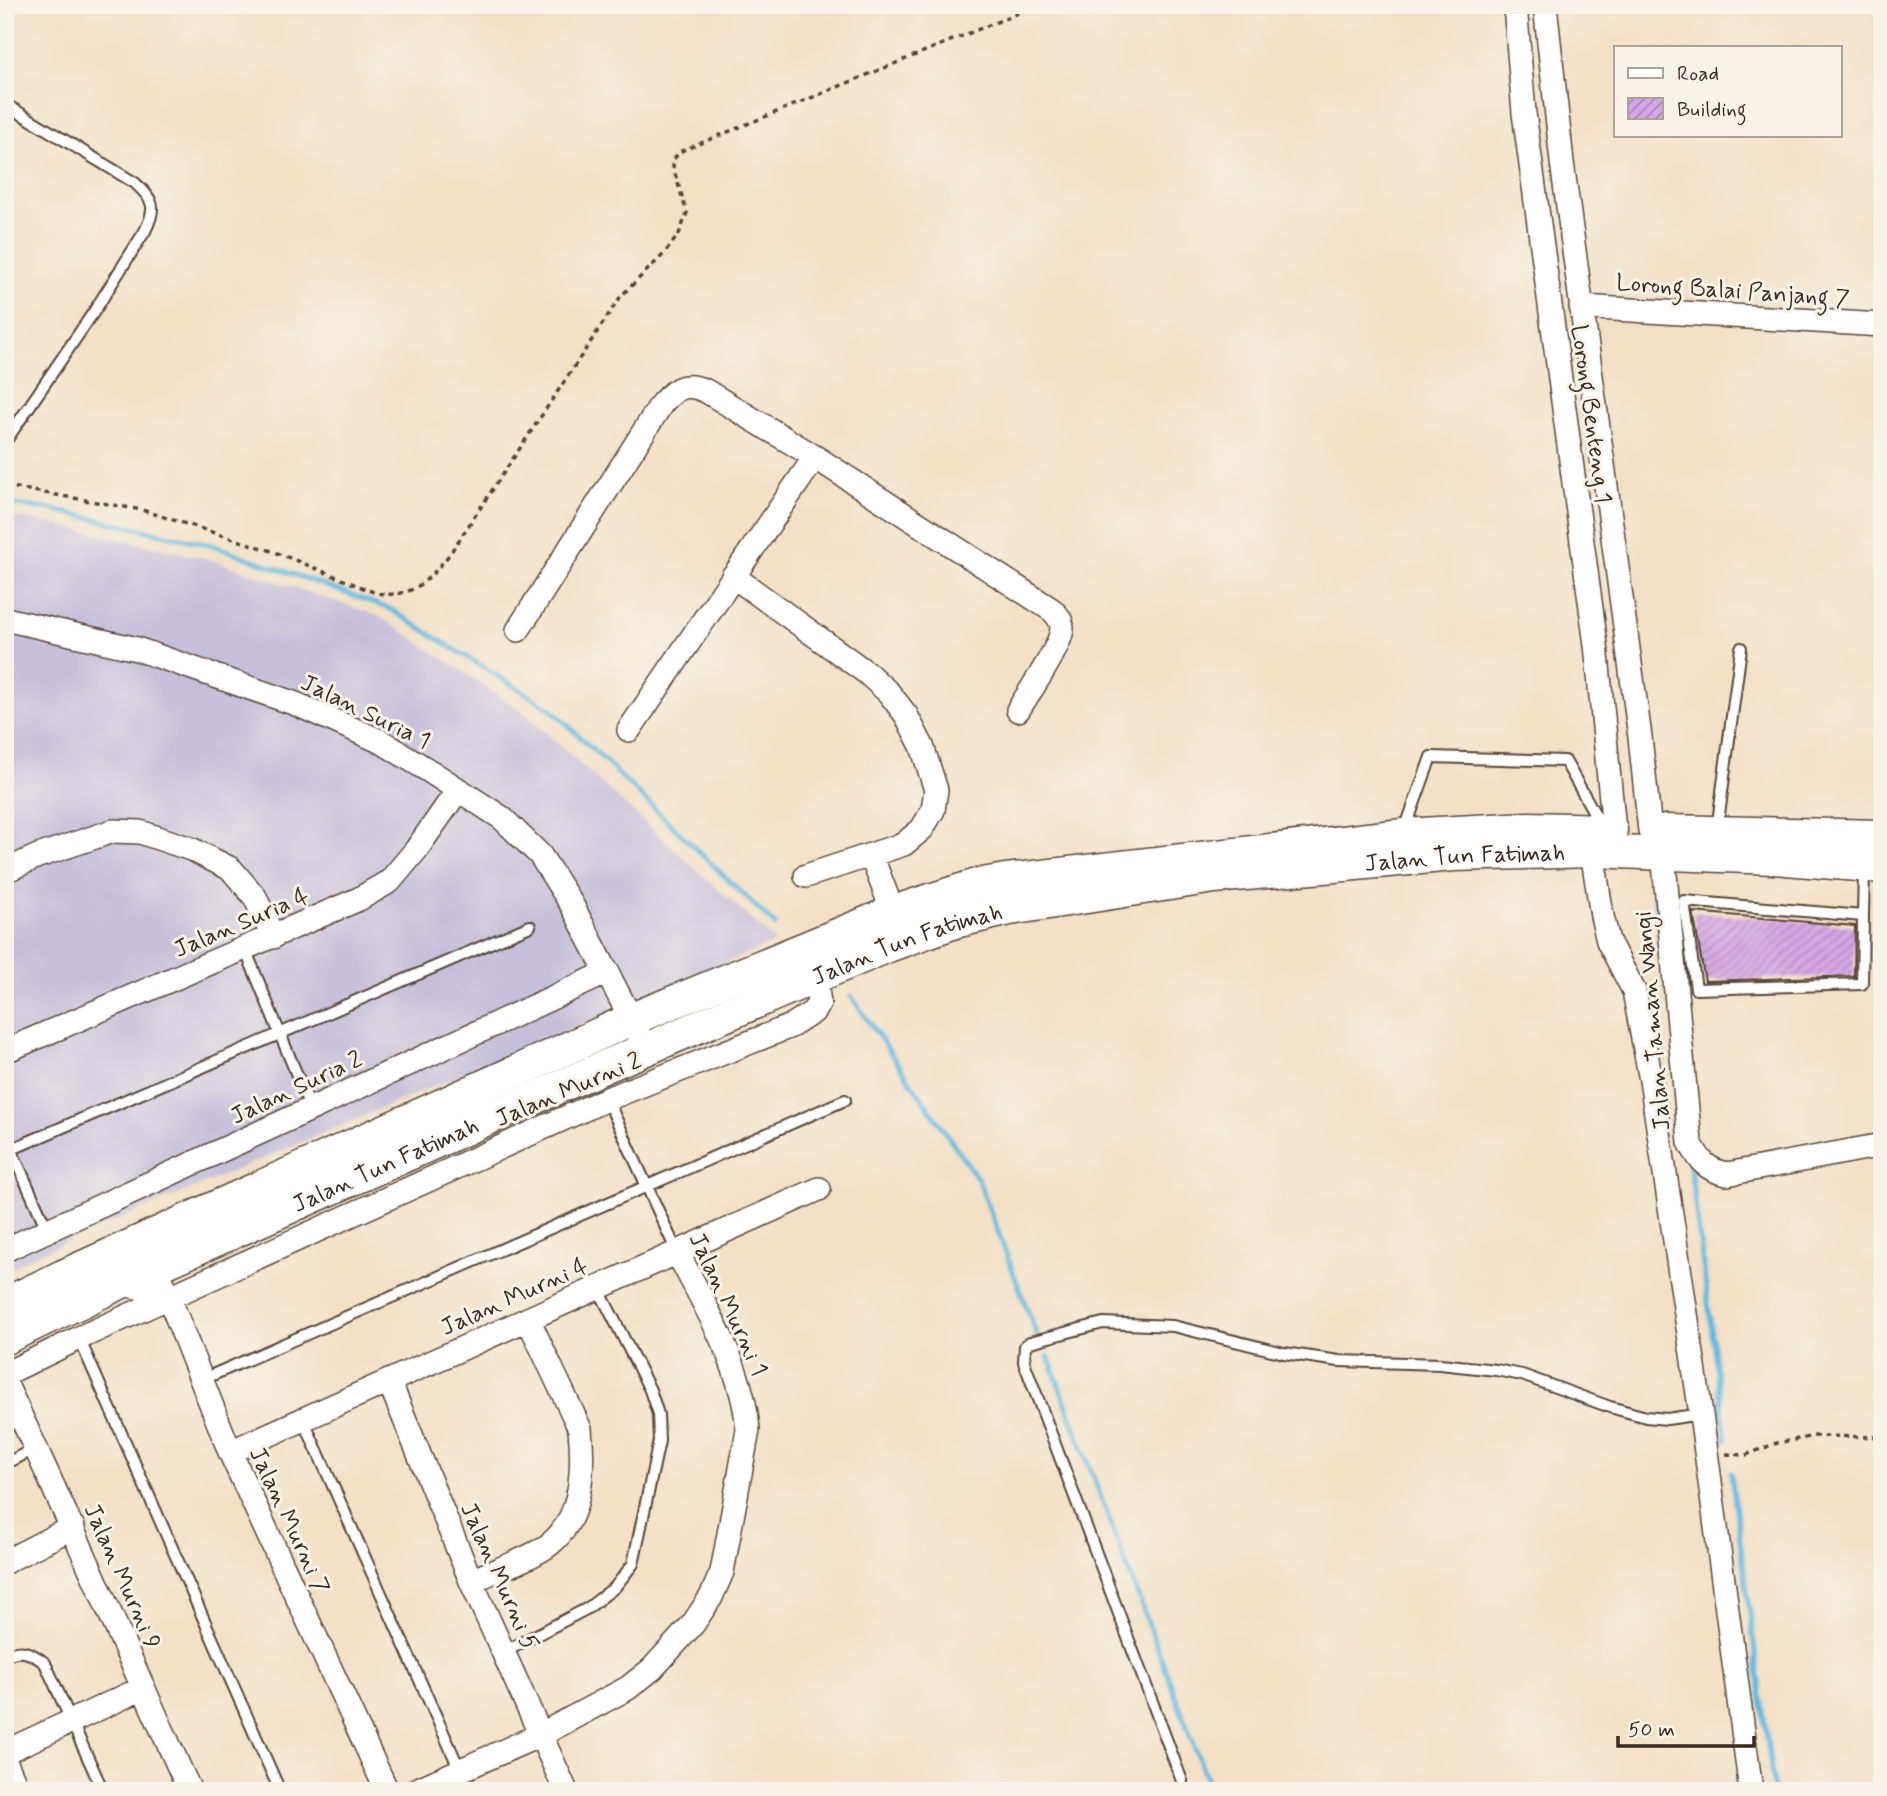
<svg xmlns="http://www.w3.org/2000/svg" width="1887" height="1796" font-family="Mynerve,sans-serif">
<defs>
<pattern id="building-hatch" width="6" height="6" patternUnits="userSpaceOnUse" patternTransform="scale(1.75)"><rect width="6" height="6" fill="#d5a6e5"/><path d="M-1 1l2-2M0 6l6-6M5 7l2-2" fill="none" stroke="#ae87b9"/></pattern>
</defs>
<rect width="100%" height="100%" fill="#f7f3e8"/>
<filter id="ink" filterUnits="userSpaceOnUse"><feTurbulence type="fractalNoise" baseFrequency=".0143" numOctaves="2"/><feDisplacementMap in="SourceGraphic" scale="14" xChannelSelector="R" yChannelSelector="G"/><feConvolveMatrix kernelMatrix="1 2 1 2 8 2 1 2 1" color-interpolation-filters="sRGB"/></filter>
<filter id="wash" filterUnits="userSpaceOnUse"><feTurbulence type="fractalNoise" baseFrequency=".00686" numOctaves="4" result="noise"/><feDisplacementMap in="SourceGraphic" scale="28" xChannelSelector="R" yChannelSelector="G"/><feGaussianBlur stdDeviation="1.57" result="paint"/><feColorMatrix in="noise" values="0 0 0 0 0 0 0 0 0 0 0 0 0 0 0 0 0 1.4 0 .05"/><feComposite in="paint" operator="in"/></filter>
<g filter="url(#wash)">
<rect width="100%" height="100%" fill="#f3e0c5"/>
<path fill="#c6c0da" d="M5,516L30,519L212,560L379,616L522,711L776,942L39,1253L5,1271Z"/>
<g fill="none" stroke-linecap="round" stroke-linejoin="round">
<path stroke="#64b8e0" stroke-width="5" d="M5,504L50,509L212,545L390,609L551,709L775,925
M1652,874L1659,927
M851,996L978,1179L1037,1335
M1689,1158L1726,1440
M1048,1356L1211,1791
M1731,1473L1774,1791"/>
</g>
<g id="blocks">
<path fill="url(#building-hatch)" d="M1693,912L1855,926L1854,976L1705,981Z"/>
</g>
</g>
<g filter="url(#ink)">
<use href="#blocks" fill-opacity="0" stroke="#574537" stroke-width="2"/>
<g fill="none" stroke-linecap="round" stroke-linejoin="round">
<g stroke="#574537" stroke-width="14">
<path id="lane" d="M5,104L135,183C154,200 157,207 145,231L95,310L5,442
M1717,830L1741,648
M1404,832L1431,757L1565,761L1601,825
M1863,916L1862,984L1696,989L1684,901L1863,916L1864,869
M245,949L311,1109
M607,1099L677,1252
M5,1136L47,1229
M5,1152L530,926
M79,1338L280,1791
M201,1380L845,1100
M303,1419L460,1770
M5,1464L36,1448
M504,1652L588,1608L615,1587L633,1564L659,1441L658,1414L650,1390L598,1288
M5,1656C21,1647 32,1653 45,1663L103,1791
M1182,1781L1024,1362L1025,1346L1030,1342L1103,1323L1173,1326L1284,1353L1339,1361L1440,1364L1496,1370L1522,1375L1610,1407L1646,1417L1667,1419L1701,1414"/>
</g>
<g stroke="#574537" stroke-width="26">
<path id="street" d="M1515,5L1524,113L1596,645L1614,830
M1545,5L1562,162L1640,737L1650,831
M1581,307L1882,325
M733,576L867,673L889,693L906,715L922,746L936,790L933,810L922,829L904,844L806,876
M5,619L137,649L296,704L382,742L431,772L502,818L540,855L572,905L638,1032
M518,630L662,403C677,387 685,382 706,391L815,457L1052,610C1057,615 1062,620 1062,628C1062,645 1028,694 1018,710
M629,730L815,457
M1592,851L1602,916L1608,941L1634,991L1651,1080L1701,1414L1751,1791
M1663,853L1690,1142C1699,1160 1706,1170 1727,1174L1882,1145
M871,855L893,912
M5,871L38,856L113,831L140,832L191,849L231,869L255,897L273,937
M5,1051L359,899L390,881L416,850L458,790
M5,1250L608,972
M164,1285L230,1452L387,1791
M5,1374L79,1338L607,1099L791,1026L813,1012L819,1003L815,976
M389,1381L471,1581L566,1791
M5,1383C70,1518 127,1655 190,1791
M230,1452L819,1189
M5,1562L73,1527
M471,1581C493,1571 531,1559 550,1544C583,1518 584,1468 580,1429L528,1319
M5,1752L143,1688
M5,1761L18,1791
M414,1791L542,1734L628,1688L652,1669L693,1624L711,1597L722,1572L748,1430C743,1367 706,1308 677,1252"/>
</g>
<g stroke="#574537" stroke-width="35">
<g id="secondary">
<path d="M1666,831L1882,836"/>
<path d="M126,1280L149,1285L168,1298"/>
<path d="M5,1304L63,1276L632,1019L893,912L977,885L1006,880L1403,835L1528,828L1611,830"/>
<path id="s1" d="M5,1338L126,1280L606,1066L888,946L955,922L1010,909L1214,877L1453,855L1592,851L1774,858L1882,867"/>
</g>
</g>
<path stroke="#574537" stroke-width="3.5" stroke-dasharray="5 5" stroke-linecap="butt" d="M5,486L142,510L275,552L376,593C413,599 427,581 449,555L621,296L664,254L679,234L687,213L673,167L674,159L679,152L1038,5
M1726,1454L1746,1455L1777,1443L1815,1436L1882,1437"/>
<use href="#lane" stroke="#fff" stroke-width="10"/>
<use href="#street" stroke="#fff" stroke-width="23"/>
<use href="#secondary" stroke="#fff" stroke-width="32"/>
</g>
</g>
<g text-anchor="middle" stroke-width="6" stroke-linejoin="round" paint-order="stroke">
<g font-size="24" fill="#3b2a1e" stroke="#f7f3e8">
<text transform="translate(1733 290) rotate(4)" y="8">Lorong Balai Panjang 7</text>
<text transform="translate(1592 414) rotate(82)" y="8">Lorong Benteng 1</text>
<text transform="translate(366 711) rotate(26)" y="8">Jalan Suria 1</text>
<text dy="8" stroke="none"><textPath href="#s1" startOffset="1552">Jalan Tun Fatimah</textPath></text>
<text transform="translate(241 922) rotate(-23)" y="8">Jalan Suria 4</text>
<text dy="8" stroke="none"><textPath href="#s1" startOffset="985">Jalan Tun Fatimah</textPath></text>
<text transform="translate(1652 1021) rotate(-95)" y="8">Jalan Taman Wangi</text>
<text transform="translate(296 1087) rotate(-25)" y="8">Jalan Suria 2</text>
<text transform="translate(568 1089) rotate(-23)" y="8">Jalan Murni 2</text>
<text dy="8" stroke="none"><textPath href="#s1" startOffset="418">Jalan Tun Fatimah</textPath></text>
<text transform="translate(514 1296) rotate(-24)" y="8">Jalan Murni 4</text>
<text transform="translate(729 1304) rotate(65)" y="8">Jalan Murni 1</text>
<text transform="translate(290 1520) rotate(65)" y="8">Jalan Murni 7</text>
<text transform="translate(123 1576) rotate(66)" y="8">Jalan Murni 9</text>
<text transform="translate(500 1576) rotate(66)" y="8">Jalan Murni 5</text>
</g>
</g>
<rect width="1887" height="1796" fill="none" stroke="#f7f3e8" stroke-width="28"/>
<rect x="1614" y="46" width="228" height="91" fill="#f7f3e8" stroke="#aca397" stroke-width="2"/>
<rect x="1628" y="68" width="35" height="10" fill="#ffffff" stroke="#aca397" stroke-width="2"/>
<text x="1677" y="80" font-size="21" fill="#3b2a1e">Road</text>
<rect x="1628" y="98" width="35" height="21" fill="url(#building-hatch)" stroke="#aca397" stroke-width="2"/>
<text x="1677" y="116" font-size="21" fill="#3b2a1e">Building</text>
<path d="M1618 1736v10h136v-10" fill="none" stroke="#3b2a1e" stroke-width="3.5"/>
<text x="1628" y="1736" font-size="21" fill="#3b2a1e" stroke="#f7f3e8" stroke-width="5" paint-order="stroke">50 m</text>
</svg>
